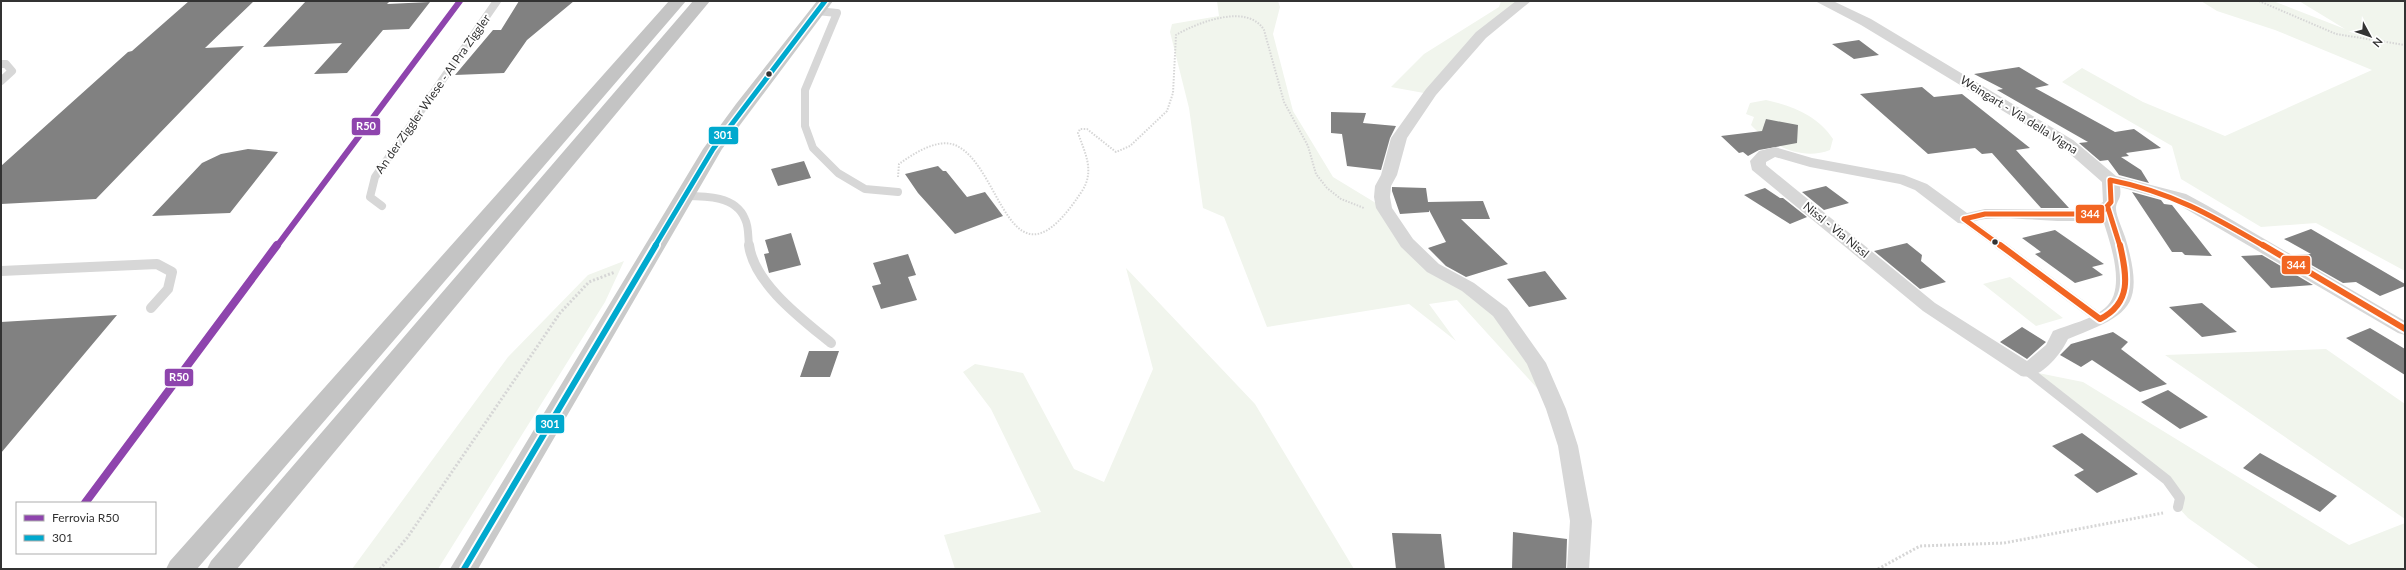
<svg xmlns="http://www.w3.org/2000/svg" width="2406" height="570" font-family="Lato,sans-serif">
<rect width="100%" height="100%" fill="#fff"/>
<path fill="#f1f5ed" d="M1217,1H1278L1280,7L1273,34L1293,111L1333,177L1384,208L1407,243L1500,312L1556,409L1457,300L1429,304L1456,341L1409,304L1267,327L1224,217L1203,208L1189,108L1170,32L1172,24L1219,16Z
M1501,1H1530L1489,32L1435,95L1391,87L1424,54L1499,7Z
M2201,1H2273L2345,29L2299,1H2405V271L2316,223L2261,227L2181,179L2172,146L2062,82L2082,68L2143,102L2225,136L2372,70L2275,30L2217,11Z
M1766,100C1793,106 1818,116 1833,139L1830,150C1802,161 1771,146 1751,125L1754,117L1746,114L1750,103Z
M624,261L605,302L438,569H352L508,357L588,275Z
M1126,268L1255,404L1354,569H955L944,535L1041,512L991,409L963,372L975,364L1023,373L1074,469L1104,482L1153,369Z
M2010,277L2063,318L2036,326L1983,284Z
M2326,349L2405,404V519L2165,355Z
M2028,371L2083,382L2349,545L2405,523V569H2260L2188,518L2178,507L2167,480Z"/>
<path fill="#818181" d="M189,1H254L205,48L244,46L96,199L1,204V166L128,52L132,51Z
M306,1H390L387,4L430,2L409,29L383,30L347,73L314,74L342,43L263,47Z
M519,1H574L527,40L504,73L455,75L493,30H501Z
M1859,40L1879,55L1854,59L1832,44Z
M2019,67L2049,85L2035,88L2115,132L2134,129L2161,148L2126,153L2129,156L2121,157L2141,170L2149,183L2119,175L2108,160L2100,161L2079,143L2088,142L1997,90L2003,89L1974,74Z
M1922,87L1934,97L1962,94L2030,148L2016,150L2069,208H2041L1992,153L1982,154L1975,148L1928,154L1860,94Z
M1331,112L1366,113L1363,123L1396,126L1390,138L1381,170L1347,166L1342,134L1331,133Z
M1766,119L1798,125L1797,143L1759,150L1748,156L1743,152L1739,153L1721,136L1762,131Z
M248,149L278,152L230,213L152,216L202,163L221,154Z
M804,161L811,178L778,186L771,169Z
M938,166L943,171H946L967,197L985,192L1003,216L955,234L918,193L905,174Z
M1826,186L1849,203L1824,210L1802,192Z
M1392,187L1426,188L1428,202L1483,201L1490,219H1461L1508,264L1466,277L1446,266L1428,248L1446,242L1429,210V212L1400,214L1392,191Z
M1765,188L1780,198H1783L1807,217L1790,224L1744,195Z
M2132,192L2161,200L2164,204L2172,205L2212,256L2185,255L2182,252H2172Z
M2311,229L2405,284V286L2380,296L2356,282L2343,283L2294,255L2311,254L2284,239Z
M2055,230L2104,264L2092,267L2103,275L2075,283L2035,254L2041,252L2022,238Z
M791,233L801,265L769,273L764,254L769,253L765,240Z
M1907,243L1922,255L1921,261L1946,282L1920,289L1874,251Z
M908,254L916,275L908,277L917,300L881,309L872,286L881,284L873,263Z
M2262,255L2313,285L2271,288L2241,256Z
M1545,271L1567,299L1529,307L1507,279Z
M2202,303L2237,332L2202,337L2169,307Z
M117,315L1,453V322Z
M2022,327L2046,342L2027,359L2000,342Z
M2370,328L2405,349V375L2346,338Z
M2113,332L2128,342L2121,349L2167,384L2140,392L2092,360L2081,367L2060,355L2071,344Z
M809,351H839L830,377H800Z
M2168,390L2208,417L2180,429L2141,402Z
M2082,433L2138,474L2097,493L2074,475L2084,470L2052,446Z
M2260,453L2337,496L2320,512L2243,468Z
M1513,532L1567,539L1566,569H1512Z
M1392,533L1441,534L1445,569H1396Z"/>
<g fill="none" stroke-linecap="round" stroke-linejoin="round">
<path stroke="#d6d6d6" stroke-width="2" stroke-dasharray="1.5 1.5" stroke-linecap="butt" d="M2259,1L2336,34L2405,45
M898,177L899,164C913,154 937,138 955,145C1003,165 1009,303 1082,191C1095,171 1085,153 1078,133L1080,129H1087L1116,152L1130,146L1167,111L1173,93L1176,35C1198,22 1248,3 1264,30L1284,102L1308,146L1316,174L1327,188L1341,199L1364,208"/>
<path stroke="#d6d6d6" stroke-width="3" stroke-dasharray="2 2" stroke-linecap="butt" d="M380,569L407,538L560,313L589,282L615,272
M1878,569L1920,546L2004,543L2163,513"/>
<path stroke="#d7d7d7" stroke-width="8" d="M817,11L837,13L805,90V126L813,148L838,173L865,189L898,192
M1,64H6L12,71L1,81
M685,196C706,196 736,196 745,219C749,227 748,237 749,246
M382,206L370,197L375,177L497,1
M1964,219L2001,246"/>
<path stroke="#d7d7d7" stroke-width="10" d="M749,245C754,284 803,320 831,343
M2000,245L2100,319
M1,271L157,264L172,272L168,289L151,308
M2028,371L2167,480L2180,498L2178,507"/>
<path fill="#d7d7d7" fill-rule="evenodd" d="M1516,1H1531L1486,38L1436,95L1407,138L1397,175L1391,186L1390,197L1392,208L1413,239L1439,264L1474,283L1507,308L1546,363L1566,409L1578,446L1592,521L1589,569H1567L1570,521L1558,446L1546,409L1527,364L1493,316L1462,291L1427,272L1401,247L1376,208L1374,197L1375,186L1381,175L1391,138L1426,89L1476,32Z
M1815,1H1833L1871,19L2073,140L2116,176L2186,194L2208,206L2405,321V335L2398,333L2174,202L2120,187C2122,199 2117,200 2116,207C2115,214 2124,232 2126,240C2146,309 2127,315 2068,339C2061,354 2040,381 2021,376L1923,311L1752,170L1750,161L1759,151L1775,147L1812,158L1904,175L1927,184L1967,213L1985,209L2089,210L2103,202L2102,182L2061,146L1861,25ZM1775,157L1810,167L1900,184L1915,190L1958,223C1968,225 1975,220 1985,219C2024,215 2064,227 2102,217C2109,240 2128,289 2105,308C2091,320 2070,324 2053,331L2046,345L2027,361L1935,303L1766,165V162Z"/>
<path fill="#cacaca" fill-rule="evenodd" d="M817,1H833L722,149L478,569H450L703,149L736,104Z"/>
<path fill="#c4c4c4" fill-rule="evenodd" d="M669,1H686L197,569H166L170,561Z
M693,1H710L237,569H207L211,561Z"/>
<g stroke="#fff" stroke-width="8">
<path id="bus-1-far1" d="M655,246L713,149L825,1"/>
</g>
<g stroke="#fff" stroke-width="10">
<path id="bus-1" d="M464,569L656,245"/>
</g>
<g stroke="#fff" stroke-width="8">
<path id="bus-2-far1" d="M2108,208L2120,246
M1964,219L1985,214H2091L2104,210L2111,202L2110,180C2171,192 2211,215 2264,246
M1964,219L2001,246"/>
</g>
<g stroke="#fff" stroke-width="10">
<path id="bus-2" d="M2000,245L2100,319C2132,303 2127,276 2120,245
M2263,245L2405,329"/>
</g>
<use href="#bus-1-far1" stroke="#00a9ce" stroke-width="5"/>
<use href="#bus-1" stroke="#00a9ce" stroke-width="6"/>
<use href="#bus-2-far1" stroke="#f26522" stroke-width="5"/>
<use href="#bus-2" stroke="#f26522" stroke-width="6"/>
<g stroke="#fff" stroke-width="8">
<path id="rail-1-far1" d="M277,246L460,1"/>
</g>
<g stroke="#fff" stroke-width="10">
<path id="rail-1" d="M85,503L277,245"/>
</g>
<use href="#rail-1-far1" stroke="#8e44ad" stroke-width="6"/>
<use href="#rail-1" stroke="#8e44ad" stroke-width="8"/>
</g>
<g fill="#333" stroke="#fff" stroke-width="1.5">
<circle cx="769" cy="74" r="3.5"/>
<circle cx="1995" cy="242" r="3.5"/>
</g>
<g text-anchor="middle" stroke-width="4" stroke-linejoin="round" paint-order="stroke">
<g font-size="12" fill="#333" stroke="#fff">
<text transform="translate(433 94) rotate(-55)" y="4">An der Ziggler Wiese - Al Pra Ziggler</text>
<text transform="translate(2019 115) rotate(32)" y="4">Weingart - Via della Vigna</text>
<text transform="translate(1836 230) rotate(39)" y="4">Nissl - Via Nissl</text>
</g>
</g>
<g stroke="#fff" stroke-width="1.5">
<rect x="351" y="117" width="30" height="19" rx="4" fill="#8e44ad"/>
<rect x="708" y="126" width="31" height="19" rx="4" fill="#00a9ce"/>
<rect x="2075" y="204" width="30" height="20" rx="4" fill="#f26522"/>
<rect x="2281" y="255" width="30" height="20" rx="4" fill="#f26522"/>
<rect x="164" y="368" width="30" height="19" rx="4" fill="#8e44ad"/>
<rect x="535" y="414" width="30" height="20" rx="4" fill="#00a9ce"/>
</g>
<g font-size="11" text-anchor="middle" font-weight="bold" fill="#fff">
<text x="366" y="130">R50</text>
<text x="723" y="139">301</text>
<text x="2090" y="218">344</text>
<text x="2296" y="269">344</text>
<text x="179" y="381">R50</text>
<text x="550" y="428">301</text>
</g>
<rect width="2406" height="570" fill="none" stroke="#333333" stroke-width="4"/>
<rect x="16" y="502" width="140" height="52" fill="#ffffff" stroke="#adadad"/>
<rect x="24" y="515" width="20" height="6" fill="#8e44ad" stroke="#adadad"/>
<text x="52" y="522" font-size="12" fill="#333333">Ferrovia R50</text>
<rect x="24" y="535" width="20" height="6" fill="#00a9ce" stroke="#adadad"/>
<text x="52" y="542" font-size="12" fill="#333333">301</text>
<g transform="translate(2370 36) rotate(130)" stroke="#ffffff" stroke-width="3" paint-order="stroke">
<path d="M0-3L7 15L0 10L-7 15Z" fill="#333333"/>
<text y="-6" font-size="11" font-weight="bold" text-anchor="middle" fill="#333333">N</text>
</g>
</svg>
